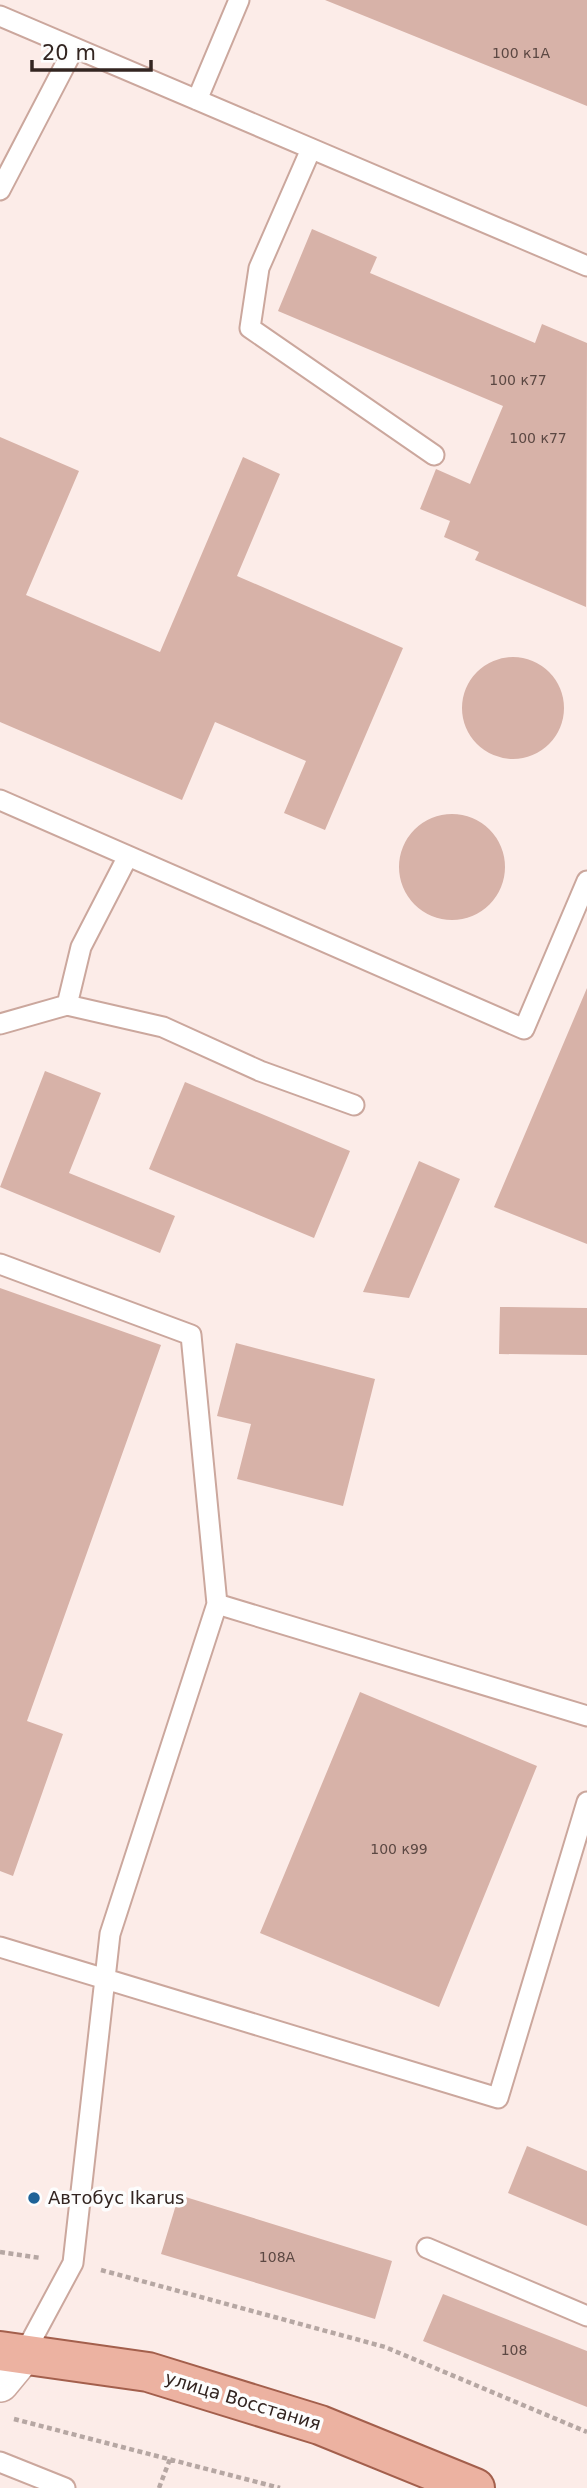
<svg xmlns="http://www.w3.org/2000/svg" width="587" height="2488" font-family="'DejaVu Sans',sans-serif">
<rect width="100%" height="100%" fill="#fcece8"/>
<path fill="#d7b2a8" d="M325,0H587V106Z
M312,229L377,257L370,273L535,343L542,324L587,343L586,607L475,560L479,552L444,537L450,521L420,509L436,469L470,484L503,406L278,311Z
M0,437L79,471L26,595L160,652L243,457L280,474L237,576L403,648L325,830L284,813L306,761L215,722L182,800L0,722Z
M462 708a51 51 0 1 1 102 0a51 51 0 1 1-102 0Z
M399 867a53 53 0 1 1 106 0a53 53 0 1 1-106 0Z
M587,988V1244L494,1207Z
M45,1071L101,1093L69,1173L175,1216L160,1253L0,1187Z
M185,1082L350,1151L314,1238L149,1169Z
M419,1161L460,1179L409,1298L363,1292Z
M0,1288L161,1345L27,1721L63,1734L13,1876L0,1871Z
M500,1307L587,1308V1355L499,1354Z
M236,1343L375,1379L343,1506L237,1479L251,1424L217,1416Z
M360,1692L537,1766L439,2007L260,1933Z
M527,2146L587,2171V2226L508,2193Z
M179,2195L392,2261L375,2319L161,2254Z
M443,2294L587,2351V2407L423,2341Z"/>
<g fill="none" stroke-linecap="round" stroke-linejoin="round">
<g stroke="#cba79d" stroke-width="23">
<path id="service" d="M0,16L587,266
M197,100L239,0
M311,149L259,268L250,328L434,455
M0,190L74,48
M0,800L524,1029L587,881
M67,1005L81,947L128,856
M0,1024L67,1005L163,1027L260,1071L354,1105
M0,1264L191,1335L217,1604
M0,1947L498,2098L587,1802
M427,2248L587,2316
M24,2354L73,2263L110,1934L217,1604L587,1716
M0,2462L65,2488"/>
</g>
<g stroke="#cba79d" stroke-width="40">
<path id="minor" d="M0,2383L24,2354"/>
</g>
<g stroke="#a35f4c" stroke-width="42">
<path id="primary" d="M0,2351L148,2372L320,2425L475,2488"/>
</g>
<path stroke="#b6a7a3" stroke-width="4.5" stroke-dasharray="5 3.5" stroke-linecap="butt" d="M0,2252L41,2258
M101,2270L385,2347L587,2432
M14,2419L280,2488
M159,2488L170,2459"/>
<use href="#service" stroke="#fff" stroke-width="19"/>
<use href="#minor" stroke="#fff" stroke-width="37"/>
<use href="#primary" stroke="#ecb2a1" stroke-width="38"/>
</g>
<circle fill="#1e6398" stroke="#fdfdfd" stroke-width="2.5" cx="34" cy="2198" r="7"/>
<g text-anchor="middle" stroke-width="7" stroke-linejoin="round" paint-order="stroke">
<g font-size="14" fill="#5c4843">
<text x="521" y="58">100 к1А</text>
<text x="518" y="385">100 к77</text>
<text x="538" y="443">100 к77</text>
<text x="399" y="1854">100 к99</text>
<text x="277" y="2262">108А</text>
<text x="514" y="2355">108</text>
</g>
<g font-size="18" fill="#332521" stroke="#fdfdfd" text-anchor="start">
<text x="48" y="2204">Автобус Ikarus</text>
</g>
<g font-size="18" fill="#332521" stroke="#fdfdfd">
<text transform="translate(243 2401) rotate(17)" y="6">улица Восстания</text>
</g>
</g>
<path d="M32 60v10h119v-10" fill="none" stroke="#332521" stroke-width="3.5"/>
<text x="42" y="60" font-size="21" fill="#332521" stroke="#fdfdfd" stroke-width="5" paint-order="stroke">20 m</text>
</svg>
